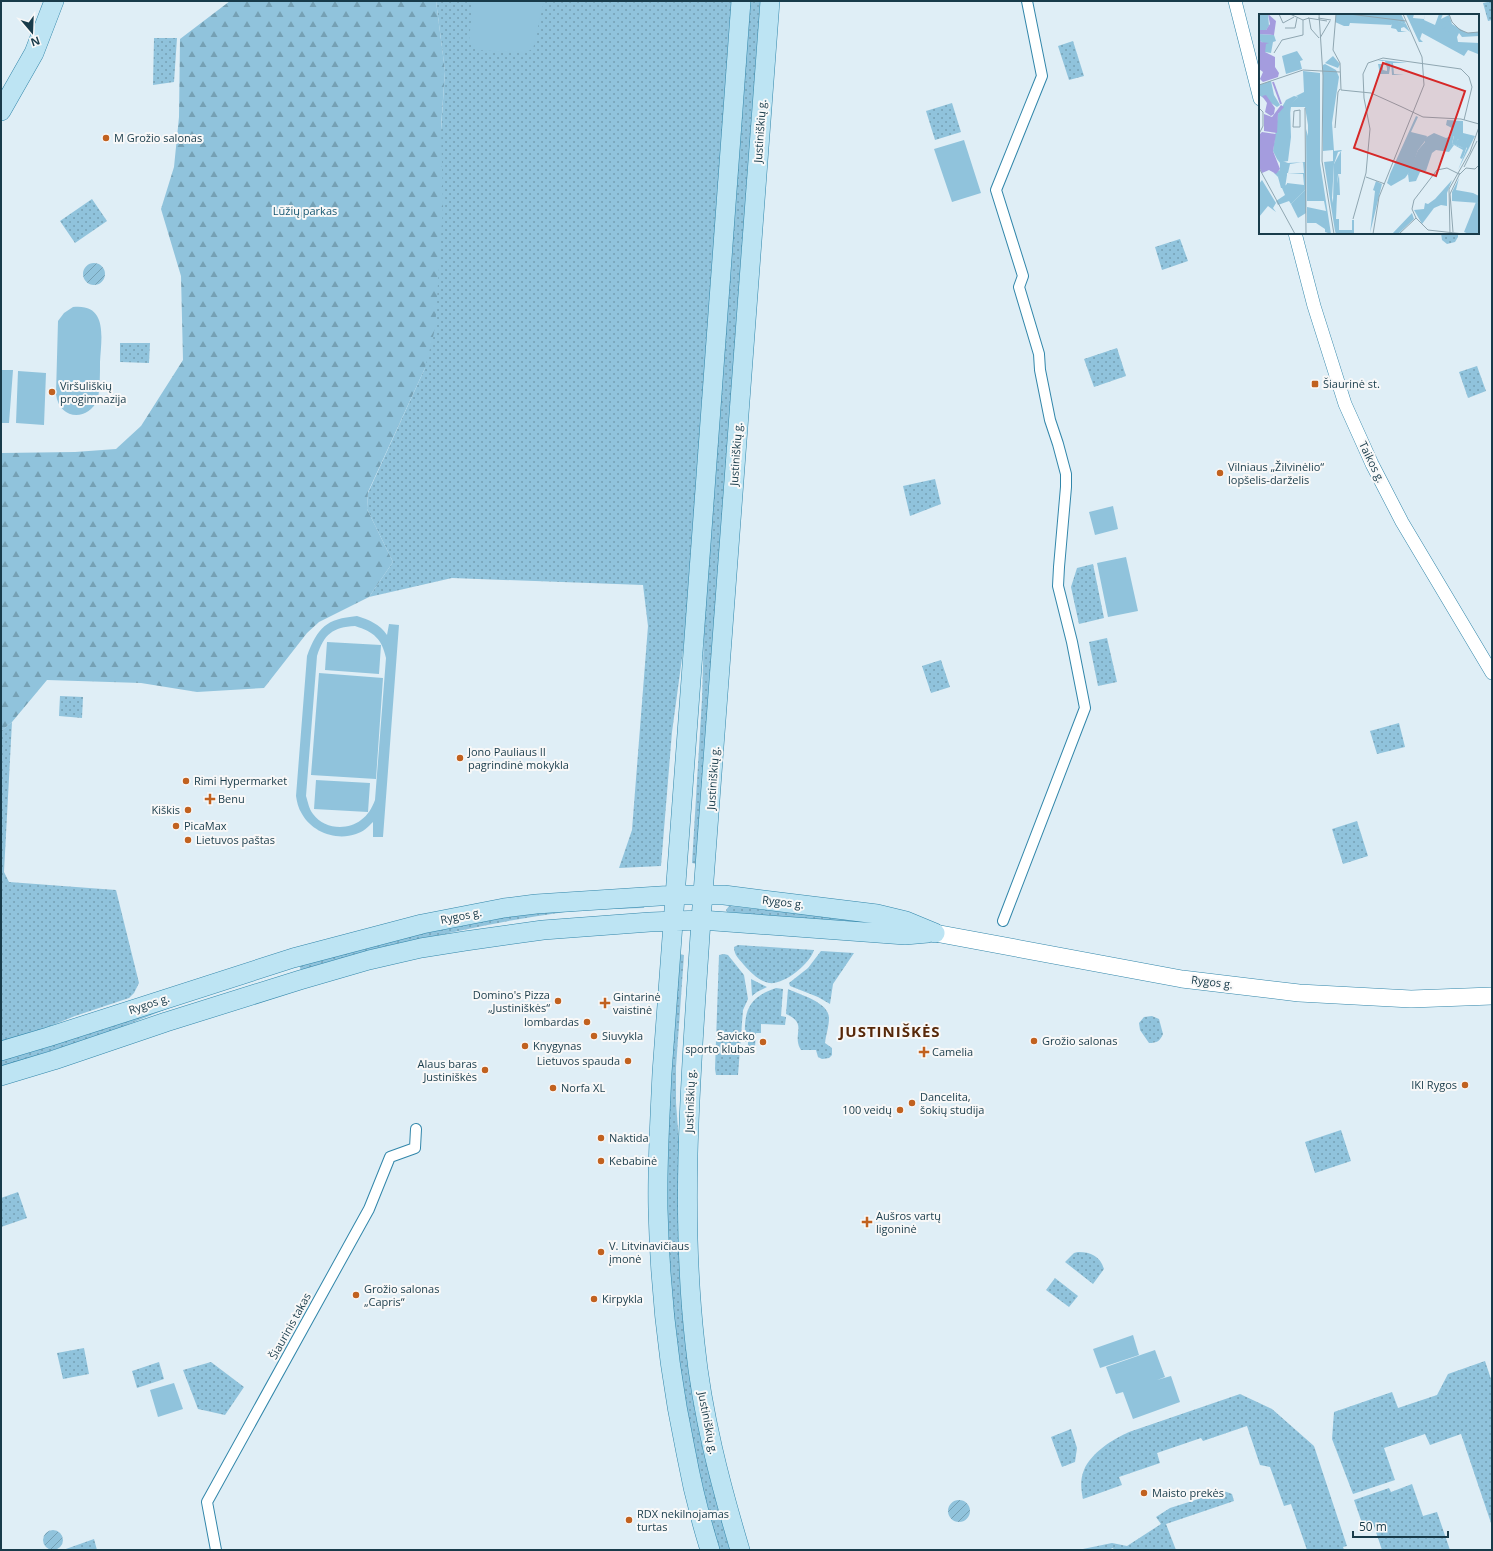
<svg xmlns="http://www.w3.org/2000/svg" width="1493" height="1551" font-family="'Open Sans',sans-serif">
<defs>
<pattern id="grass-dots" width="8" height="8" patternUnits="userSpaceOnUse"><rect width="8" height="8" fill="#90c3dc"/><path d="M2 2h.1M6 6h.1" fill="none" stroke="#75a0b4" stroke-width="1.8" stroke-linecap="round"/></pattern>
<pattern id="forest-firs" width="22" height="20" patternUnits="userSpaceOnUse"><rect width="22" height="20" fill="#90c3dc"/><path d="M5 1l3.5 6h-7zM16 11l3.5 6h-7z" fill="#75a0b4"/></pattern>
<pattern id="garden-furrows" width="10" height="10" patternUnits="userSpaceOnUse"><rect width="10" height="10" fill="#90c3dc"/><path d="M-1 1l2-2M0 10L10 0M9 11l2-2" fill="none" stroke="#75a0b4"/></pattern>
</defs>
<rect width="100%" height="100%" fill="#dfeef6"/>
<path fill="url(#grass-dots)" d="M436,1H734L688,614L672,732L661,866L619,868L632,830L648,626L643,585L452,578L369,597L393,562L367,509L368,493L425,368L445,71Z
M749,1H762L697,864L692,863L702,699L704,629Z
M1492,1V20L1488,21L1483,3Z
M154,38H177L174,82L153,85Z
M1073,41L1084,76L1069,80L1058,46Z
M952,103L961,132L935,140L926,111Z
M92,199L107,221L75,243L60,221Z
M1441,233H1458V237L1455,242L1447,244L1442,240Z
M1180,239L1188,261L1162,270L1155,247Z
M120,343H150L149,363L120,362Z
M1117,348L1126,376L1094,387L1084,359Z
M1477,366L1486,391L1468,398L1459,372Z
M935,479L941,504L910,516L903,486Z
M1093,564L1104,618L1079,624L1071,587L1077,568Z
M1107,638L1117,682L1098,686L1089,642Z
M941,660L950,687L931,693L922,666Z
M60,696L83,697L82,718L59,716Z
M12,722L4,872L9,882L116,890L139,983L134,993L129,998L75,1016L16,1040L1,1044V731Z
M1399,723L1405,747L1377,754L1370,731Z
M1357,821L1368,856L1343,864L1332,829Z
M645,905L644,908C618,909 591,909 565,912C476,924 388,946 301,971L299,964L395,937L531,912Z
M729,906L908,925L915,931L727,912L726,910Z
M738,945L814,950C810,964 784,985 769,983C759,981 750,972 744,965C739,959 734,955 734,947Z
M821,951L854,953L833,984L830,1004L818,997L790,986L789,983L808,968Z
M678,954L684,955L676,1067V1103L680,1155L682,1243L732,1550H717L701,1493L672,1319L668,1230L667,1117Z
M724,954L728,955L744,975L748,999L743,1010L738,1075H716L715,1069L719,955Z
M751,979L767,987L757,992L752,996Z
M776,988L783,989L781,1016L786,1017L785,1025L761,1024V1033H756L755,1047H748V1042H745C744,1013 746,998 776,988Z
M788,989C800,995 829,1002 829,1018C829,1026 826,1035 825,1043L832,1048V1055L829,1058L822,1059L818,1057L816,1050H801C791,1034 809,1024 786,1014Z
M174,1006L109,1032L1,1067V1059Z
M1152,1016L1159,1019L1163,1034C1160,1041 1157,1043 1149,1043L1140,1030L1139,1023L1144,1017Z
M1341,1130L1351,1161L1315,1173L1305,1142Z
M18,1192L27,1218L1,1227V1198Z
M1078,1252C1091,1252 1100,1256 1104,1269L1093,1284L1065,1262L1074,1253Z
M1055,1278L1078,1296L1069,1307L1046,1290Z
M84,1348L89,1374L63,1379L57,1353Z
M1485,1361L1492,1382V1526L1461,1434L1430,1445L1425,1434L1384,1448L1395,1480L1353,1494L1332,1439L1334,1412L1392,1392L1398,1408L1437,1395L1448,1374Z
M159,1362L164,1379L137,1388L132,1371Z
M211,1362L244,1387L225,1415L198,1409L183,1370Z
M1240,1394L1272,1409L1314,1446L1347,1546L1343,1547L1344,1550H1307L1291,1504L1284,1506L1270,1467L1260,1465L1247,1426L1203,1441L1201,1438L1157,1453L1160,1463L1119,1477L1122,1485L1083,1499C1081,1489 1080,1479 1084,1470C1091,1453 1113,1439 1129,1432Z
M1071,1429L1077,1448L1075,1462L1062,1467L1051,1437Z
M1412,1484L1423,1516L1437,1512L1450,1550H1382L1373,1523L1363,1526L1354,1500L1389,1488L1391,1492Z
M1224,1491L1232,1494L1234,1501L1166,1524L1176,1550H1114L1113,1548L1108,1550H1078L1112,1543L1127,1546L1161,1524L1156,1517L1170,1508Z
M94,1539L97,1550H63Z"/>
<path fill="url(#forest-firs)" d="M230,1H436L445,71L441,127L443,206L435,329L425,368L368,492L367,509L393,562L369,597L319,622L307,633L264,688L197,692L141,683L47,680L12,722L1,731V453L75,452L116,449L141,426L183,360L181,276L161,209L174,167L179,117L180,39Z"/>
<path fill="url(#garden-furrows)" d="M83 274a11 11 0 1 1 22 0a11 11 0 1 1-22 0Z
M948 1511a11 11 0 1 1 22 0a11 11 0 1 1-22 0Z
M43 1540a10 10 0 1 1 20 0a10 10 0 1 1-20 0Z"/>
<path fill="#90c3dc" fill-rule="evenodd" d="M473,1H544L533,49L523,53L478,50L469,41Z
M964,140L981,193L952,202L934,149Z
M73,307C109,303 101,340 100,362C100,374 100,387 98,399C88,422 59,420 56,394L58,321L64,313Z
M1,370H13L9,423H1Z
M18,371L46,373L44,425L16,423Z
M1113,506L1118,529L1095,535L1089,512Z
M1126,557L1138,611L1108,617L1097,563Z
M357,616C369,620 380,624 387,635L389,624L399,625L383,837H373V822C368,827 363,832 356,834C336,841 312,832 302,814C298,808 297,802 296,796L307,656C318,627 326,619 357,616ZM355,626C374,632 382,639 386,658L375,800C372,808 368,815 361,820C347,831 324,829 313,814C309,809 308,802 306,796L317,656C324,634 333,627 355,626Z
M327,642L381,645L379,674L325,670Z
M319,673L383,678L376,779L311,775Z
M316,780L370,783L368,812L314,809Z
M1133,1335L1139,1355L1100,1368L1093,1349Z
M1155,1350L1165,1377L1157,1380L1171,1376L1180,1402L1133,1419L1123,1392L1116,1394L1106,1367Z
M174,1383L183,1409L158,1417L150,1390Z"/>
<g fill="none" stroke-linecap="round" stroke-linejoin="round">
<g stroke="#3186aa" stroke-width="12">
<path id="pedestrian" d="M1003,921L1085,708L1072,642L1058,586L1059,567L1066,487V474L1058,444L1050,420L1040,370L1039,354L1019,287L1023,276L996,190L1042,76L1027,1
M216,1550L207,1502L369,1209L390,1157L415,1148L416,1129"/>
</g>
<g stroke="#3186aa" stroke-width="14">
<path id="minor" d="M1235,1L1260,99
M1295,233L1314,306L1345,404L1372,464L1402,522L1492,673"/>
</g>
<g stroke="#3186aa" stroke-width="18">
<path id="tertiary" d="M935,933L1182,979L1299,993L1411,999L1492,996"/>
</g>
<g stroke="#3186aa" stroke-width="20">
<path id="secondary" d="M1,111L34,53L54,1
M1,1051L48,1037L293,958L422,924L504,908L536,904L675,895H724L877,914L906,921L935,933
M1,1076L54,1060L166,1022L300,980L369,960L421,948L465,941L543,930L650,922L701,920L905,935L928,933
M710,1550C700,1518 692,1486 686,1453C669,1373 660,1291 658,1209C657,1164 660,1118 662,1073L741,1
M740,1550C720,1483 702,1414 695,1344C679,1203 692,1061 701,920L770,1"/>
</g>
<use href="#pedestrian" stroke="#fff" stroke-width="10"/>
<use href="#minor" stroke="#fff" stroke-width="13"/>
<use href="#tertiary" stroke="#fff" stroke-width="17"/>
<use href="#secondary" stroke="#bde4f3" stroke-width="19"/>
</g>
<g fill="#c1611f" stroke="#f8f8f8" stroke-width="1.5">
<circle cx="106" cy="138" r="4"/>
<rect x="1311" y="380" width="8" height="8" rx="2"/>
<circle cx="52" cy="392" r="4"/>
<circle cx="1220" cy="473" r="4"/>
<circle cx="460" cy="758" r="4"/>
<circle cx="186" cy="781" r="4"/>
<path d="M208 793h4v4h4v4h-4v4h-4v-4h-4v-4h4z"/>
<circle cx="188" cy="810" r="4"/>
<circle cx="176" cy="826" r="4"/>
<circle cx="188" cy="840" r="4"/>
<circle cx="558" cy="1001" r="4"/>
<path d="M603 997h4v4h4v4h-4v4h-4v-4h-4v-4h4z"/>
<circle cx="587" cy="1022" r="4"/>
<circle cx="594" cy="1036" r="4"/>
<circle cx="1034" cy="1041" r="4"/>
<circle cx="763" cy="1042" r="4"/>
<circle cx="525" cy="1046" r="4"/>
<path d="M922 1046h4v4h4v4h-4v4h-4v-4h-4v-4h4z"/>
<circle cx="628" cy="1061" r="4"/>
<circle cx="485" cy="1070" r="4"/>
<circle cx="1465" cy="1085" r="4"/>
<circle cx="553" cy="1088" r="4"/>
<circle cx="912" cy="1103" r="4"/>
<circle cx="900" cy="1110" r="4"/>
<circle cx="601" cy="1138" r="4"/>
<circle cx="601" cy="1161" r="4"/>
<path d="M865 1216h4v4h4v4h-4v4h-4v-4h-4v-4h4z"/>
<circle cx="601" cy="1252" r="4"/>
<circle cx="356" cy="1295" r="4"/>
<circle cx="594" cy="1299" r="4"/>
<circle cx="1144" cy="1493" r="4"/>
<circle cx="629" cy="1520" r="4"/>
</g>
<g text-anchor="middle" stroke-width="4" stroke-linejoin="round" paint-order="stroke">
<g font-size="11" fill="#183b4a" stroke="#f8f8f8">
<text transform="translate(760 131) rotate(-86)" y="4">Justiniškių g.</text>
<text transform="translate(736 454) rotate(-86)" y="4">Justiniškių g.</text>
<text transform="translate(1372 462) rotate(64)" y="4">Taikos g.</text>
<text transform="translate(713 778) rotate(-86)" y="4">Justiniškių g.</text>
<text transform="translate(783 902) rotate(7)" y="4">Rygos g.</text>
<text transform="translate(461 916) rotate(-11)" y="4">Rygos g.</text>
<text transform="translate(1212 982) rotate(7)" y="4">Rygos g.</text>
<text transform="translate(149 1004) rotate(-18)" y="4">Rygos g.</text>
<text transform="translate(690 1101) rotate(-88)" y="4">Justiniškių g.</text>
<text transform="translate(290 1326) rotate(-61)" y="4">Šiaurinis takas</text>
<text transform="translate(708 1423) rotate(79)" y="4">Justiniškių g.</text>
</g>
<g font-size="11" fill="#183b4a" stroke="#f8f8f8" text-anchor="start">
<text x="114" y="142">M Grožio salonas</text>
<text x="1323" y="388">Šiaurinė st.</text>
<text x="60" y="390">Viršuliškių<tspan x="60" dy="13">progimnazija</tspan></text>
<text x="1228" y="471">Vilniaus „Žilvinėlio“<tspan x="1228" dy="13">lopšelis-darželis</tspan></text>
<text x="468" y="756">Jono Pauliaus II<tspan x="468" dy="13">pagrindinė mokykla</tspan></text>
<text x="194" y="785">Rimi Hypermarket</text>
<text x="218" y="803">Benu</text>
<text x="180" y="814" text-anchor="end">Kiškis</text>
<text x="184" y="830">PicaMax</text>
<text x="196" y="844">Lietuvos paštas</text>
<text x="550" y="999" text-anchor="end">Domino's Pizza<tspan x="550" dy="13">„Justiniškės“</tspan></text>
<text x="613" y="1001">Gintarinė<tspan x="613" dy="13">vaistinė</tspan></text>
<text x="579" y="1026" text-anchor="end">lombardas</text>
<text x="602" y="1040">Siuvykla</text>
<text x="755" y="1040" text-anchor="end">Savicko<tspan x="755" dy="13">sporto klubas</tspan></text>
<text x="1042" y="1045">Grožio salonas</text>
<text x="533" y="1050">Knygynas</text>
<text x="932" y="1056">Camelia</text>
<text x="620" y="1065" text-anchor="end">Lietuvos spauda</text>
<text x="477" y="1068" text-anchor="end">Alaus baras<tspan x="477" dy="13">Justiniškės</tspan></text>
<text x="1457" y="1089" text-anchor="end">IKI Rygos</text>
<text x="561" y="1092">Norfa XL</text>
<text x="920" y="1101">Dancelita,<tspan x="920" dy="13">šokių studija</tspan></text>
<text x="892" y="1114" text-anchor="end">100 veidų</text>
<text x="609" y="1142">Naktida</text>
<text x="609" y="1165">Kebabinė</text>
<text x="876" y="1220">Aušros vartų<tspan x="876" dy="13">ligoninė</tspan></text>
<text x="609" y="1250">V. Litvinavičiaus<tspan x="609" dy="13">įmonė</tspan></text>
<text x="364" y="1293">Grožio salonas<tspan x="364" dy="13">„Capris“</tspan></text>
<text x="602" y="1303">Kirpykla</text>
<text x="1152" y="1497">Maisto prekės</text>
<text x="637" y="1518">RDX nekilnojamas<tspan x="637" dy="13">turtas</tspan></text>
</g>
<g font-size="11" fill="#165771" stroke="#f8f8f8">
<text x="305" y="215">Lūžių parkas</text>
</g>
<g font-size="15" font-weight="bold" letter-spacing="1" fill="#572809" stroke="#f8f8f8">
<text x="890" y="1037">JUSTINIŠKĖS</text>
</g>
</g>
<g transform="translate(1259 14)">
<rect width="220" height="220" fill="#dfeef6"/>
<path d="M0,0H9L10,12L7,16H0ZM77,0H142L147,10L138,7L132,11L91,9L90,12H85L76,8ZM147,0H155L154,4L165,5L166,0L165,6L176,11L180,0H184L182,5L190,1L193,10L208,19L220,18V22L203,23L200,19L198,23L199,28L220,29L219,40L209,36L205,42L163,19L161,25L164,28H160ZM0,20L15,21L17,27L14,28L12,39L6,38V30L1,27ZM38,37L44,46L41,47L43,55L27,60L23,42ZM123,46L148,49H134L135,60L145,61H133L132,48L130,60H121L119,50H124V56L128,57V54L126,47H118ZM66,50L77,56L80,63L73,109L75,137L82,136L83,137L79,138L75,150L73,184L74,189L80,160L81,181H78L77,205H80V216H93V206H95V220H112H77L76,217L65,148L74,147V136L64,137V51ZM44,57L61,59V149L72,220L66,218V215L57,209H48L47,115L49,122V111L46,93H32L31,99L30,92L39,83L37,82L45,78ZM48,187H65L67,197L48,193ZM157,102L159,103L152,118L168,122L166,127L159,136L152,156L146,164L132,172L128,169L131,160ZM188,106L204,107V119L216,122L199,156L208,134L199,125L197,130L204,134L193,130L195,122H190L193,114L187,111ZM18,145L29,149L46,148L47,175L32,190L30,187L19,191L17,187L26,181L23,174L28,170V161L19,163L15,159L21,156V149ZM44,148L45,159H29L31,150ZM28,159L44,160L45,171L28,169ZM3,166L17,189L14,194L17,198L9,192L0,203V170ZM193,166L188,179V192L182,191L175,194L163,210L155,196L165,195L166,189L169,190L176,185ZM117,167L123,170L111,219L116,177L114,176ZM153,199L155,205L139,220H133Z" fill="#90c3dc" fill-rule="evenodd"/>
<path d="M134,5L147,10L151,18L145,13L142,14V17L148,18H139L137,15L132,14ZM184,7L190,8L196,20L186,17L188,13L183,15ZM12,67L15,81L21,91L18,93L0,81V71ZM35,82L39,83L31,92L32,123L29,147L23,148L18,145L14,137L19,100L27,86ZM175,119L187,124L195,121L193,130L204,134L196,130L199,125L209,129L205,141L203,145L201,144L204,136L195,131L190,138L177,136L173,139L167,157L161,158L157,167L150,168L149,160L159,136L166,128V124ZM82,137V160H79L77,188L74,189L75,150ZM22,161H28L26,174H22L19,163ZM200,164L197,176L214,179L220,182V189L193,187V178ZM47,175V199L39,204L32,190Z" fill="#90c3dc"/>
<path d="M74,42L81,50L79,54L66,49ZM217,188L220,189V220H210L205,218Z" fill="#90c3dc"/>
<path d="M9,0L17,7L15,21L0,20V16H7L11,10ZM0,23L2,28L10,29L7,30L6,38L16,43V53L20,59L19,63L4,68L1,65L4,58L0,55ZM7,81L16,94L15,100L12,102L6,98L8,89L3,82ZM22,91L25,93L19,100L18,119L5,117V100L13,103ZM3,118L17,120L14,137L21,155L17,160L10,156L3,159L0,153V121Z" fill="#a49cde"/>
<path fill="none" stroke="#a49cde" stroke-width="2" d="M14,68L22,90"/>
<path fill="none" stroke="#8fa6b1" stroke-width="1" d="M20,0L24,9L35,3M31,0L44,6L50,4M60,0L64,62L63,147L75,220M77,0L74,36L81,49L82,76L112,79L143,93M90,0L147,7M190,0L193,8L201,16L209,19L220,18M49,4L68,7M50,4L52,15L60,24M59,4L72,6M26,14H36L38,4M61,24L71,7M15,39L23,26L44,21V6M0,71L44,56L81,58M143,93L164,103L202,105L220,110M0,94L4,98V112L0,120M46,94L47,220M41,96V113H34L35,97ZM76,114L79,78L81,75M205,153L218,127M0,154L36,220M200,160L188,154L178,156L155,186L153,195L157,204L169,216L205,220M200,161L207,154L216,155L219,152M107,163L126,170M94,205L107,159L111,115L105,84L104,60L109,49L124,44L202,55L210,63L213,73L205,106M194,218L191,180L201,159M114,220L120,183L165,71L163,43L144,0M140,220L157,204M191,220L190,175L211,138L220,113"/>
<path fill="#d62828" fill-opacity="0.15" stroke="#d62828" stroke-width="2" d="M124,49L206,77L177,162L95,134Z"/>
<rect width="220" height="220" fill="none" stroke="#183b4a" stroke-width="2"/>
</g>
<rect width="1493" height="1551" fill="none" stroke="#183b4a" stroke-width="4"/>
<g transform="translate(32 32) rotate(161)" stroke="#f8f8f8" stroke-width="3" paint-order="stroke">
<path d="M0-3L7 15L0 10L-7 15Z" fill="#183b4a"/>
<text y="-6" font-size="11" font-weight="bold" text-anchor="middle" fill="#183b4a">N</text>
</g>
<path d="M1353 1531v6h95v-6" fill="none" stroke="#183b4a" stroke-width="2"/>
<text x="1359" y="1531" font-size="12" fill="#183b4a" stroke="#f8f8f8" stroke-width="3" paint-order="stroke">50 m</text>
</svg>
